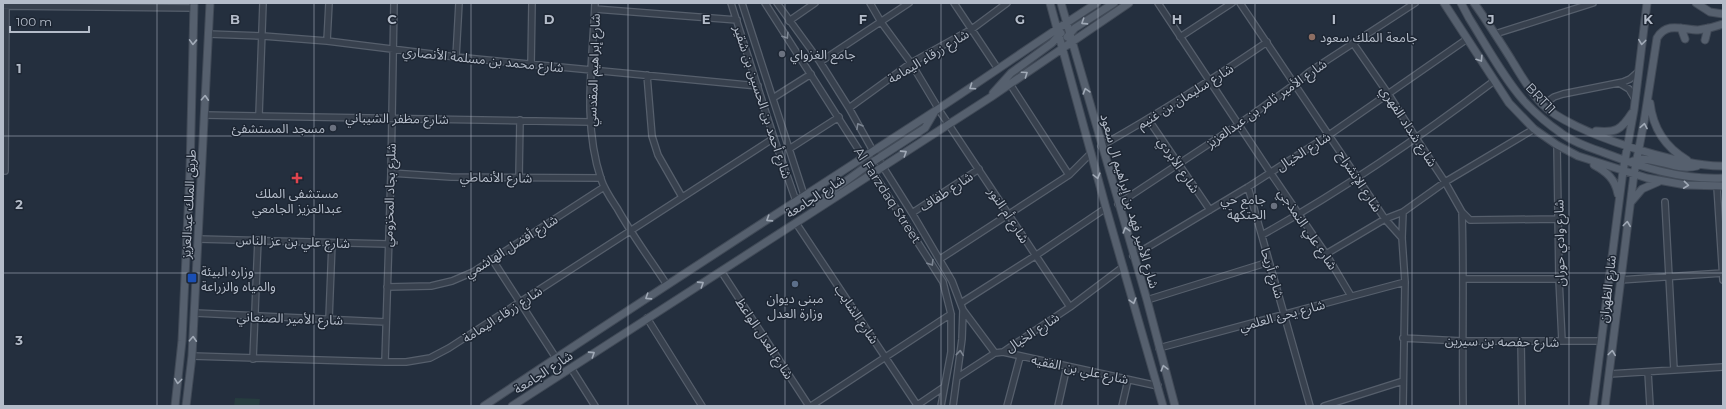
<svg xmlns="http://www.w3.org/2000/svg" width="1726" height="409" font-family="Montserrat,'Noto Sans Arabic',sans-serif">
<rect width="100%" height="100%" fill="#242f3e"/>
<path fill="#263c3f" d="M235,398L260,399L259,406H234Z"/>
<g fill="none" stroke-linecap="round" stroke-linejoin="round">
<g stroke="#565f6c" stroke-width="8">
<path id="minor" d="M595,3C593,61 582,122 601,179C604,189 611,199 617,208C632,235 650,259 667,285
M731,3L774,138L796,201
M742,3L804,195
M765,3L943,282L951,314V352L941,406
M777,3L820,62L849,108L873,151L912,213L952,281L963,310L962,339L953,406
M870,3L881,22L911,63L941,113L1070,307
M954,3L998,69
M1158,3L1270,172L1326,254L1351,296
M1240,3L1385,219L1402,238
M3,6L194,8
M595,9L737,20
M789,21L815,3
M208,34L263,36L327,41L456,57L758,86
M1495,34L1593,3
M1180,37L1232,3
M327,41L329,3
M1353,43L1389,95L1416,138L1445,182L1462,212L1470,220L1558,219
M456,57L459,3
M820,62L909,3
M531,65L532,3
M647,75L652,136L658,155L682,197
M1619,83L1629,89L1635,99
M1010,84L1069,175
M773,98L811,74
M1543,105L1554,97L1563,94L1623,82L1630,79L1638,72
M849,108L911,63L972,29L1007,3
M204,115L590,122
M259,115L263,3
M1148,119L1210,210
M1557,145L1559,279L1562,341
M1101,146C1158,114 1213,79 1267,42
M789,149L839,117
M5,171L6,6
M391,173L451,177L601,178
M519,177L520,120
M1248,187L1310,406
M1717,187L1723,280
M1665,202L1674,370
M1118,204L1239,124L1295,84L1309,72L1415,3
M1403,212L1402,238L1405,282L1403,406
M1462,212C1464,277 1462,341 1463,406
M912,213L979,169
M796,223L917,405
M1262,235C1343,190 1420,137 1494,81
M198,239L388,244
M1326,254L1385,219L1403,212L1445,182L1534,129
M1133,256L1248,187L1329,135L1467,39
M492,259L556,358
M940,259L1069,175L1091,153
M721,271L809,406
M1464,279H1559
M1620,280L1723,273
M387,287L431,286L452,281L473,272L604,187
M1147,300L1269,262
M961,303L1035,256L1106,208
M963,310L995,353
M195,313L386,322
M647,318L702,406
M329,319L332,243
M1403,338L1462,341H1601
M1521,341L1522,406
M1159,348L1405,282
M1003,352L1158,386
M192,356L385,362H406L430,358L449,348L774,138
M253,359L258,240
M385,362L391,173L394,3
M571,368L595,406
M1648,372L1650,406
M1609,374L1723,367
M958,377L995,353L1003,352L1070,307L1123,267
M811,406L951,314
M916,406L944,387
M1007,406L1020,357
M1058,406L1067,366
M1122,406L1128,380
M1324,406L1403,381"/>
</g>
<g stroke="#414a57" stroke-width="9">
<path id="major" d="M1050,3L1106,208L1163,406
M1061,3L1147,300L1175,406
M1444,3L1509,103L1534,129L1557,145L1578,156L1647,178L1686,185L1723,186
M1461,3L1469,18C1486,45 1503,77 1524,101C1535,113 1548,124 1561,133C1573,142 1588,147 1602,152C1641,167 1681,180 1723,178
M1474,3C1487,21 1499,40 1511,59C1520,74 1529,90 1542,104C1570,133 1682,167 1723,166
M1696,3L1710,12L1723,14
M1681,28L1685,39
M1067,37L1075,28L1114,3
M1705,40L1708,28
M993,93L1011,73L1052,43L1061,33
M1650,103C1653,129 1665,147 1687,160
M1596,131C1616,133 1621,130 1632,113
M1633,161C1653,154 1675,172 1697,166
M1594,165C1607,172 1615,179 1618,194
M1631,202L1642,189L1658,182
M818,207L823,199L831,192L868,165L925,128L935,111
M175,406L182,341L190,171L194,3
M186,406L192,356L210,3
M484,406C633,306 784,209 935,111C989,76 1042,38 1097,3
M512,406L991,97L1129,3
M1593,406L1623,171L1634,110L1647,3
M1605,406L1634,174L1644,122L1657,38C1667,21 1683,30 1698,30C1706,29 1715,27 1723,24"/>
</g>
<use href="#minor" stroke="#38414e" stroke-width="5.5"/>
<use href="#major" stroke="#56606e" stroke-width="7"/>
</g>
<defs><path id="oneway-chevron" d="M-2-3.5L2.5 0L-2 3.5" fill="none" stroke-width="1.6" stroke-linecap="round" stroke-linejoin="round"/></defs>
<g stroke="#a1aab7">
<use href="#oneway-chevron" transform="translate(1084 22) rotate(147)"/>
<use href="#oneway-chevron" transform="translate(193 42) rotate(92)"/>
<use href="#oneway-chevron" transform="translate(1642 42) rotate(97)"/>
<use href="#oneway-chevron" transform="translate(1480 59) rotate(57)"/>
<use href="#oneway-chevron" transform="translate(1025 74) rotate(-35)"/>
<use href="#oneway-chevron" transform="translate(972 87) rotate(146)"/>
<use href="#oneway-chevron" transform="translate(1086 91) rotate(-106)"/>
<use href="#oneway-chevron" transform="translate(205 98) rotate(-87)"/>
<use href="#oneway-chevron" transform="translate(1644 126) rotate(-80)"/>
<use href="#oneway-chevron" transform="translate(904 153) rotate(-33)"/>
<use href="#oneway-chevron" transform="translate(1097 176) rotate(75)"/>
<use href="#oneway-chevron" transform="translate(1686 185) rotate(6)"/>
<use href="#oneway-chevron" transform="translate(769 219) rotate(147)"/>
<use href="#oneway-chevron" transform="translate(1627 224) rotate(-83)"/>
<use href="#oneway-chevron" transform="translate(1126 230) rotate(-106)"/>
<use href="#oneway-chevron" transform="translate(701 284) rotate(-33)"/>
<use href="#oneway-chevron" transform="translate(648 297) rotate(147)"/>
<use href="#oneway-chevron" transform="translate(1133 301) rotate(74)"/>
<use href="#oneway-chevron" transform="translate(193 339) rotate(-87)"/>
<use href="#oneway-chevron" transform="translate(1612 353) rotate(-83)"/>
<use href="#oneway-chevron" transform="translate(592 354) rotate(-33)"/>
<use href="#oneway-chevron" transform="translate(1164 368) rotate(-105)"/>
<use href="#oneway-chevron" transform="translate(178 381) rotate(97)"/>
</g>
<g stroke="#7c8592">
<use href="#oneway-chevron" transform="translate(786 36) rotate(57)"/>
<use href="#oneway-chevron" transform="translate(859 126) rotate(-119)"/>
<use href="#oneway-chevron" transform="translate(931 263) rotate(58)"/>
<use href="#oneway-chevron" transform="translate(960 353) rotate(-84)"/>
</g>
<path fill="none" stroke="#b4bcc9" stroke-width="1" stroke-opacity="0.55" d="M157,3V406M314,3V406M471,3V406M628,3V406M785,3V406M941,3V406M1098,3V406M1255,3V406M1412,3V406M1569,3V406M3,136H1723M3,273H1723"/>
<circle fill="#8d6e63" stroke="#1d2633" stroke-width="1.5" cx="1312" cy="37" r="4"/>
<g fill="#6b7280" stroke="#1d2633" stroke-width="1.5">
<circle cx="782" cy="54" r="4"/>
<circle cx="333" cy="128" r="4"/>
<circle cx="1274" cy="206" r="4"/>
</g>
<path fill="#e0444e" stroke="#1d2633" stroke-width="1.5" d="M295 172h4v4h4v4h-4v4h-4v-4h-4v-4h4z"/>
<rect fill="#1a4fb4" stroke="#1d2633" stroke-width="1.5" x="187" y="273" width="10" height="10" rx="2"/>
<circle fill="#5c6f8a" stroke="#1d2633" stroke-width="1.5" cx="795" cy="284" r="4"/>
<g text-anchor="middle" stroke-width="3" stroke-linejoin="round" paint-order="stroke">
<g font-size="13" fill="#b4bcc9" stroke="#1d2633" text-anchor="start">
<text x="1320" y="42">جامعة الملك سعود</text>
<text x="790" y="59">جامع الغزواي</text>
<text x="325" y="133" text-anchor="end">مسجد المستشفئ</text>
<text x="297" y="198" text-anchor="middle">مستشفى الملك<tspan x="297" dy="15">عبدالعزيز الجامعي</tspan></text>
<text x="1266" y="204" text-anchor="end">جامع حي<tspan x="1266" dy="15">الجتكهة</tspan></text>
<text x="201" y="276">وزاره البيئة<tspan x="201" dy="15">والمياه والزراعة</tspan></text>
<text x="795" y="303" text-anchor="middle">مبنى ديوان<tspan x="795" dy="15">وزارة العدل</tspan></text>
</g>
<g font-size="13" fill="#b4bcc9" stroke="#1d2633">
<text transform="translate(928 56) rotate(-31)" y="5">شارع زرقاء اليمامة</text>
<text transform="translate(483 59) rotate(6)" y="5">شارع محمد بن مسلمة الأنصاري</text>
<text transform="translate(593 70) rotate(-88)" y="5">شارع إبراهيم المقدسي</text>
<text transform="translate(1185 96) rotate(-32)" y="5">شارع سليمان بن غنيم</text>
<text transform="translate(1541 98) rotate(46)" y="5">BRT11</text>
<text transform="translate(763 102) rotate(72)" y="5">شارع أحمد بن الحسين بن شقير</text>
<text transform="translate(1266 103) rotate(-35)" y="5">شارع الأمير ثامر بن عبدالعزيز</text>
<text transform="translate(397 118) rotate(1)" y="5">شارع مظفر الشيباني</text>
<text transform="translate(1409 126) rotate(57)" y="5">شارع شداد الفهري</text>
<text transform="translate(1303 151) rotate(-32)" y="5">شارع الخيال</text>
<text transform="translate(1179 165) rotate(56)" y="5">شارع الأبردي</text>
<text transform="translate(496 177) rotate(1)" y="5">شارع الأنماطي</text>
<text transform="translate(1360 181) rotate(57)" y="5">شارع الإنشراح</text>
<text transform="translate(946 191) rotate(-33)" y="5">شارع طفاف</text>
<text transform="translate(389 195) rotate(-88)" y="5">شلرع بجاد المخزومي</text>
<text transform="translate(888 195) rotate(57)" y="5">Al Farzdaq Street</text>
<text transform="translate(815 196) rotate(-33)" y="5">شارع الجامعة</text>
<text transform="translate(1130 201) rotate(74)" y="5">شارع الأمير فهد بن إبراهيم ال سعود</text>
<text transform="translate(188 204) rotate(-87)" y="5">طريق الملك عبدالعزيز</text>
<text transform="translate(1009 215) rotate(57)" y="5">شارع أم النور</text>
<text transform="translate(1308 229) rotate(56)" y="5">شارع علي النمذجي</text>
<text transform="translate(293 241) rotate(2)" y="5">شارع علي بن عز الناس</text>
<text transform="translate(1559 243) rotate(-91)" y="5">شارع وادي حوران</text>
<text transform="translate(511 246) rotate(-32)" y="5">شارع أفضل الهاشمي</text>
<text transform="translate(1273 273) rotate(73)" y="5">شارع أريحا</text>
<text transform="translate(1607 289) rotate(-83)" y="5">شارع الظهران</text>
<text transform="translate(502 314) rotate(-33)" y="5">شارع زرقاء اليمامة</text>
<text transform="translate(857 314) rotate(56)" y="5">شارع الشايب</text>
<text transform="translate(1282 315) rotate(-15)" y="5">شارع يحئ العلمي</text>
<text transform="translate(290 318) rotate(2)" y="5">شارع الأمير الصنعاني</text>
<text transform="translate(1032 332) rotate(-33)" y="5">شارع الخيال</text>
<text transform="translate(765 338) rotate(57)" y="5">شارع العدل الواعظ</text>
<text transform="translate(1502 341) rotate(1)" y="5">شارع حفصه بن سيرين</text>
<text transform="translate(1080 369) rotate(12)" y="5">شارع علي بن الفقيه</text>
<text transform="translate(543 372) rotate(-33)" y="5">شارع الجامعة</text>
</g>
</g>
<g font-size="13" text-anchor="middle" font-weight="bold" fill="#b4bcc9" stroke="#1d2633" stroke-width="3" stroke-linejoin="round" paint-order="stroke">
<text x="235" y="24">B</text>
<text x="392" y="24">C</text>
<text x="549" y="24">D</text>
<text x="706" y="24">E</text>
<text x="863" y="24">F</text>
<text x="1020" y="24">G</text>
<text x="1177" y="24">H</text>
<text x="1334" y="24">I</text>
<text x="1491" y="24">J</text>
<text x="1648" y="24">K</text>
<text x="19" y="73">1</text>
<text x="19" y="209">2</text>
<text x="19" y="345">3</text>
</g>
<rect width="1726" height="409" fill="none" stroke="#b4bcc9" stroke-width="8"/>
<path d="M10 26v6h79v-6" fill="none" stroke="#b4bcc9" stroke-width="2"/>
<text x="16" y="26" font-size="12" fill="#b4bcc9" stroke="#1d2633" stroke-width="3" paint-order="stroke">100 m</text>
</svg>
